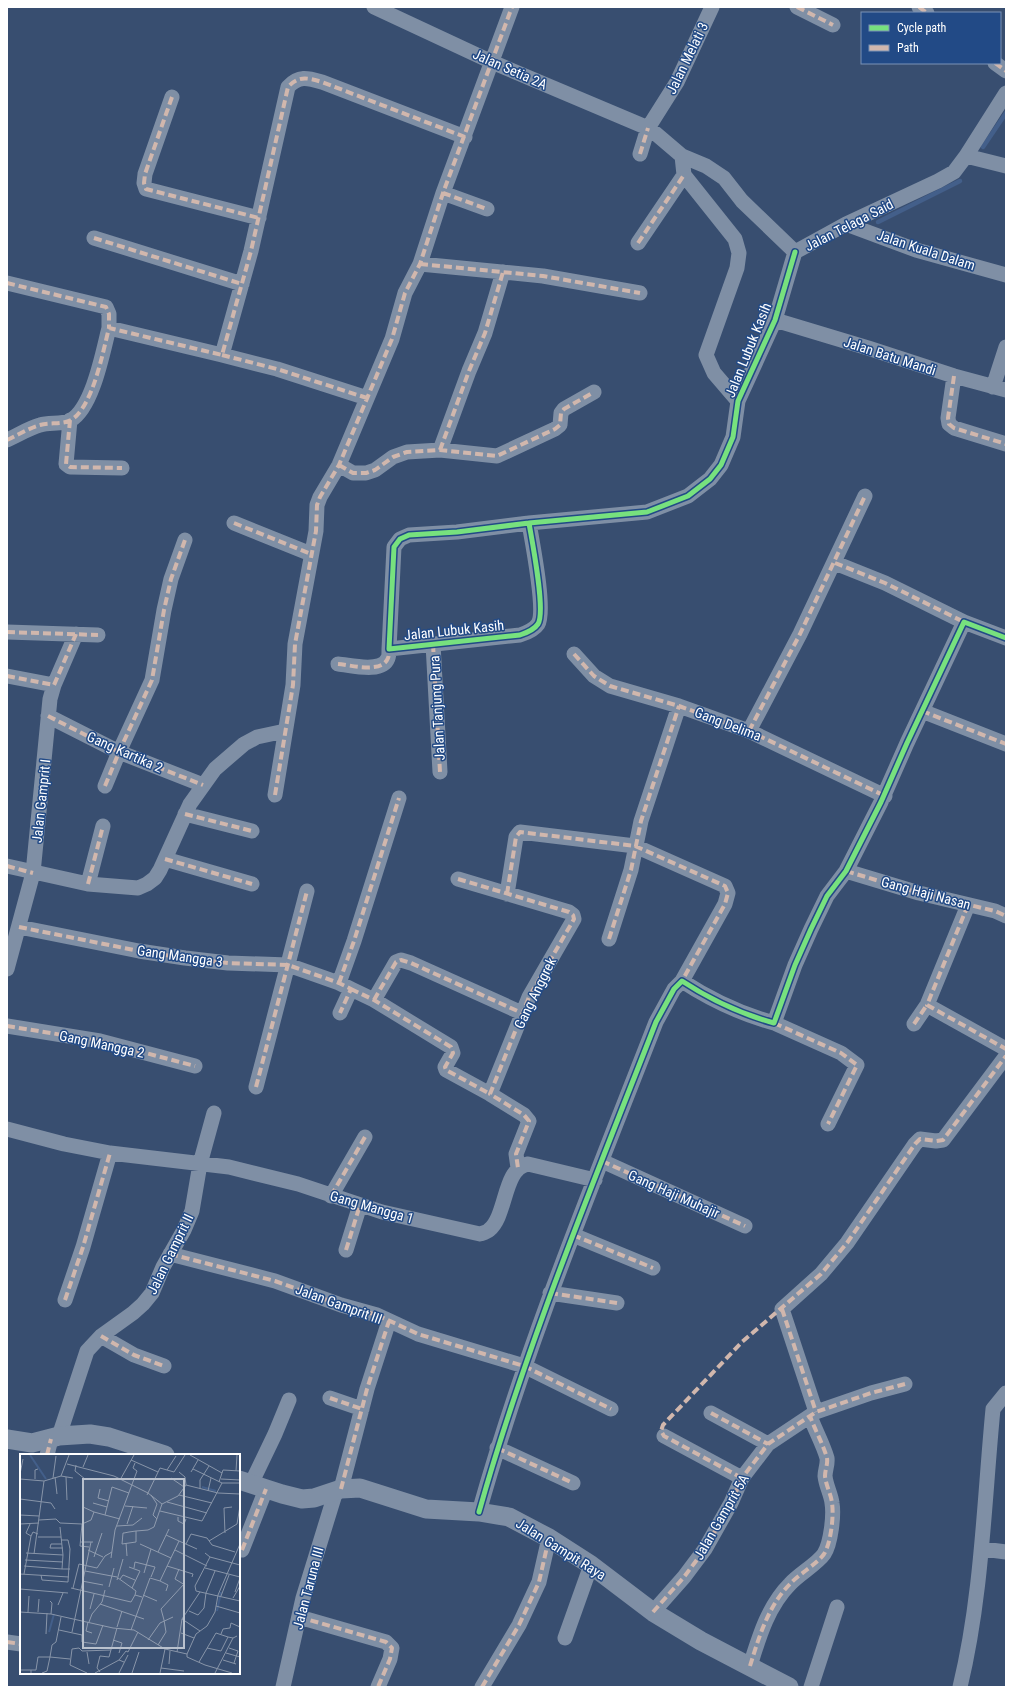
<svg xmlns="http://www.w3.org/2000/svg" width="1013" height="1694" font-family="'Roboto Condensed',sans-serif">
<rect width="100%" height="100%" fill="#384e70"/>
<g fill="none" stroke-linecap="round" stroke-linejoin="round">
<path stroke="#435f8a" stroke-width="4.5" d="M983,147L1006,113
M878,222L960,181"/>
<path stroke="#7f8fa5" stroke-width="15" d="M374,7L492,62L648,128L655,133L682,156L706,166L724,178L742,201L795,252
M797,7L833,25
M919,7L927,13
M995,63L1006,71
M172,97L145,174L144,183L146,189L259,218
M640,154L648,128L677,82L712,7
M682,156L684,175L735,239L739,253L737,268L706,355L714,373L738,401
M966,156L1006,166
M443,193L487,209
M846,224L916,250L1006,275
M94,238L242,284
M638,243L684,175
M795,252L846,224L938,181L954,172L966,156L1006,93
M420,264L543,276L640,293
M7,283L106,307L109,314V328
M775,320L868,348L954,376L1006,390
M222,355L277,369L367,398
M954,376L948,418L949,424L954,428L1006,444
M993,387L1006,347
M70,420L66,464L70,467L122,468
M7,440C18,435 29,428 40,425C50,422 62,425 71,420C93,407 103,351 109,328L222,355L251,251L288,87C299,75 308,78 322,82L465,137
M440,450L469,371L485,333L503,272
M339,465L353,473H366L375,470L393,457L407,452L440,450L497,456L555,429L560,425L561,413L564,409L594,392
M234,523L311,554
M529,523C532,541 546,611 538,624C534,630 526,633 520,635L389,649L394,547L400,539L409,535L457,532L529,523L647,512L688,496L710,479L721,465L733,437L738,401L775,320L795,252
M835,563L885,583L964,622
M7,632L98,635
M433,644L440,772
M574,654L594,676L610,686L679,706L749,731L885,796
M338,664C351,665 382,674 388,658C389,656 389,652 389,649
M7,676L54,685
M922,711L1006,744
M48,716L119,752L203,785
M749,731L800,634L865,496
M105,786L119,752L152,680L164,610L171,579L185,540
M275,795L293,685L295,644L316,531L317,505L320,497L339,465L392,339L405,293L420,264L443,193L512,7
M185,814L252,831
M165,859L252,884
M7,866L88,884L138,888L147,884L155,878L160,870L190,804L215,769L244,744L257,737L285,731
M846,871L919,893L995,911L1006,916
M458,879L569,912L573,915L574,919L529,997L490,1094L524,1115L529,1121L516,1154L518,1168
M88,884L103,826
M507,894L516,837L520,832L635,846L725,886L728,893L725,904L682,981
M968,905L927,1005L1006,1049
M19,927L139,951L185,958L228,963L288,965L339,983L351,989L340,1013
M609,939L631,870L641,821L679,706
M7,969L33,873L50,699L54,685L76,634
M339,983L354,941L399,798
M351,989L374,1000L451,1047L453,1053L445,1067L446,1070L490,1094
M374,1000L396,962L401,960L411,963L522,1013
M774,1023L841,1053L857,1065L828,1124
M914,1024L927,1005
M7,1026L100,1041L195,1066
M256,1087L307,891
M7,1129L64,1144L110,1153L229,1167L298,1184L382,1212L480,1234C483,1233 487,1232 489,1230C507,1216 503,1168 528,1164L595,1180
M602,1161L745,1226
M331,1196L365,1137
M573,1235L653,1268
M346,1250L360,1205
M170,1254L275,1281L341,1305L377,1315L418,1334L524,1366L611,1409
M550,1293L617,1303
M65,1300L83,1247L110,1153
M101,1336L134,1355L164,1366
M330,1398L362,1409
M993,1409L1006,1393
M816,1412L782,1309L821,1274L847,1243L915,1144L920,1139L936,1141L943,1140L1006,1056
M711,1413L768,1444
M59,1436L87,1351L101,1336L133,1313L143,1304L152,1293L163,1267L184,1230L192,1211L200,1164L214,1113
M664,1436L742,1478
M497,1448L573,1483
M47,1455L51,1439
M251,1484L275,1434L289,1400
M341,1489L367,1389L389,1321
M479,1512C526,1345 593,1184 656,1022L674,989L682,981C711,1000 741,1014 774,1023L795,965L811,929L827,896L846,871L881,802L907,743L964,622L1006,638
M983,1549L1006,1552
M242,1550L266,1489
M653,1612L684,1577L705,1549L731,1503L742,1478L768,1444L816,1412L871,1393L905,1384
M299,1617L386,1642L392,1648L390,1659L378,1687
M565,1638L591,1565
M7,1642L21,1644
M750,1666C759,1637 768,1606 790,1584C799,1574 817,1564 824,1554C831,1543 834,1515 832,1503C831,1494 826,1486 825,1476C825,1470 828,1464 827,1458C823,1444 815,1430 810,1416
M283,1687L303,1598L336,1491
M482,1687L519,1625L539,1582L549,1538
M811,1687L837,1607
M960,1687C982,1596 984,1502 993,1409"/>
<path stroke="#7f8fa5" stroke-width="19" d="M7,1439L32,1443L59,1436L90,1434L109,1437L165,1455
M239,1480L282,1494L302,1499L314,1498L341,1489L360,1488L426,1509L479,1512L509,1517L549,1538L591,1565L653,1612L701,1641L789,1687"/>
<path stroke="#d1b7ad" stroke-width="4" stroke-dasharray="8 4" stroke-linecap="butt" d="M797,7L833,25
M919,7L927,13
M995,63L1006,71
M172,97L145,174L144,183L146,189L259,218
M640,154L648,128
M443,193L487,209
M94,238L242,284
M638,243L684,175
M420,264L543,276L640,293
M7,283L106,307L109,314V328
M222,355L277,369L367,398
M954,376L948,418L949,424L954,428L1006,444
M70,420L66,464L70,467L122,468
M7,440C18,435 29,428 40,425C50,422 62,425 71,420C93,407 103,351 109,328L222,355L251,251L288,87C299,75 308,78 322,82L465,137
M440,450L469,371L485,333L503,272
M339,465L353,473H366L375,470L393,457L407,452L440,450L497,456L555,429L560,425L561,413L564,409L594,392
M234,523L311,554
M835,563L885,583L964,622
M7,632L98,635
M433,644L440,772
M574,654L594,676L610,686L679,706L749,731L885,796
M338,664C351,665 382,674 388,658C389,656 389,652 389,649
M7,676L54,685L76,634
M922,711L1006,744
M48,716L119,752L203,785
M749,731L800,634L865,496
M105,786L119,752L152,680L164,610L171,579L185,540
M275,795L293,685L295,644L316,531L317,505L320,497L339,465L392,339L405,293L420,264L443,193L512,7
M185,814L252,831
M165,859L252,884
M7,866L33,873
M846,871L919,893L995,911L1006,916
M458,879L569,912L573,915L574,919L529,997L490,1094L524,1115L529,1121L516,1154L518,1168
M88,884L103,826
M507,894L516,837L520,832L635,846L725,886L728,893L725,904L682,981
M968,905L927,1005L1006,1049
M19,927L139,951L185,958L228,963L288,965L339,983L351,989L340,1013
M609,939L631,870L641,821L679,706
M339,983L354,941L399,798
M351,989L374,1000L451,1047L453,1053L445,1067L446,1070L490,1094
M374,1000L396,962L401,960L411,963L522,1013
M774,1023L841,1053L857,1065L828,1124
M914,1024L927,1005
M7,1026L100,1041L195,1066
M256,1087L307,891
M602,1161L745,1226
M331,1196L365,1137
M573,1235L653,1268
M346,1250L360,1205
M170,1254L275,1281L341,1305L377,1315L418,1334L524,1366L611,1409
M550,1293L617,1303
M65,1300L83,1247L110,1153
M782,1309L816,1412
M101,1336L134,1355L164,1366
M330,1398L362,1409
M711,1413L768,1444
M497,1448L573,1483
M47,1455L51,1439
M742,1478L664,1436L661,1431L663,1425L742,1342L821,1274L847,1243L915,1144L920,1139L936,1141L943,1140L1006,1056
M341,1489L367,1389L389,1321
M242,1550L266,1489
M653,1612L684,1577L705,1549L731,1503L742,1478L768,1444L816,1412L871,1393L905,1384
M299,1617L386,1642L392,1648L390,1659L378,1687
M7,1642L21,1644
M750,1666C759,1637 768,1606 790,1584C799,1574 817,1564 824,1554C831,1543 834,1515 832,1503C831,1494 826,1486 825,1476C825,1470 828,1464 827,1458C823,1444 815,1430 810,1416
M482,1687L519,1625L539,1582L549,1538"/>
<g stroke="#224a86" stroke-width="8">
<path id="cycleway" d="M529,523C532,541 546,611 538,624C534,630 526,633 520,635L389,649L394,547L400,539L409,535L457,532L529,523L647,512L688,496L710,479L721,465L733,437L738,401L775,320L795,252
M479,1512C526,1345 593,1184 656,1022L674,989L682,981C711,1000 741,1014 774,1023L795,965L811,929L827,896L846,871L881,802L907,743L964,622L1006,638"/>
</g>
<use href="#cycleway" stroke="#77e17e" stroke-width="5"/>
</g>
<g text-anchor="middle" stroke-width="3" stroke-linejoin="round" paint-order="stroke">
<g font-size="14" fill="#fff" stroke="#224a86">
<text transform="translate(687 58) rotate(-64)" y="5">Jalan Melati 3</text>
<text transform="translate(510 69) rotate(24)" y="5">Jalan Setia 2A</text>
<text transform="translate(849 225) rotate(-27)" y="5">Jalan Telaga Said</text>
<text transform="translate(926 250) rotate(18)" y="5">Jalan Kuala Dalam</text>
<text transform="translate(748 350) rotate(-68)" y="5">Jalan Lubuk Kasih</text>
<text transform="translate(890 356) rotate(18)" y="5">Jalan Batu Mandi</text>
<text transform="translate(454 630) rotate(-6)" y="5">Jalan Lubuk Kasih</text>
<text transform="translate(437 708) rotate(-93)" y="5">Jalan Tanjung Pura</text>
<text transform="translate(728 724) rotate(21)" y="5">Gang Delima</text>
<text transform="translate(125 752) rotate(24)" y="5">Gang Kartika 2</text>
<text transform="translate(41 801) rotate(-84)" y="5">Jalan Gamprit I</text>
<text transform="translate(926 893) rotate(15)" y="5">Gang Haji Nasan</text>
<text transform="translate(180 956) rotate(8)" y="5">Gang Mangga 3</text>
<text transform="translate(535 993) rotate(-64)" y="5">Gang Anggrek</text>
<text transform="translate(102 1044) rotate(12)" y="5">Gang Mangga 2</text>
<text transform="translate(674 1194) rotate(24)" y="5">Gang Haji Muhajir</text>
<text transform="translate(372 1207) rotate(16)" y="5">Gang Mangga 1</text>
<text transform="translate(170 1254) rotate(-64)" y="5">Jalan Gamprit II</text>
<text transform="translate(339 1304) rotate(20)" y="5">Jalan Gamprit III</text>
<text transform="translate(721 1517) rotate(-60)" y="5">Jalan Gamprit 5A</text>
<text transform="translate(561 1549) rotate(32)" y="5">Jalan Gampit Raya</text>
<text transform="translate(308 1588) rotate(-75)" y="5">Jalan Taruna III</text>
</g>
</g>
<g transform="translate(20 1454)">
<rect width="220" height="220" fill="#384e70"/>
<path fill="none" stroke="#435f8a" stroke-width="2" d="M10,1L26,25M182,33L196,37M197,157L201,138M29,178L34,160"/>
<path fill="none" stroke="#8895a9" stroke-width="1" d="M170,1L202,19M111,6L138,18M47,10L94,22L128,39L142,50M56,11L55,17L65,25M63,13L68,1M173,15L202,29M147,16L156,2M216,17L217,1M159,18L165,23L166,31M171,18L178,6M0,20L3,5M41,22L49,1M35,23L37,40M46,23L47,46M33,24L36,2M151,24L164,33M0,25L24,27L41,22L53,24M15,25V16L18,15M201,25L220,26M100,26L114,1M199,28L203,16L220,17M202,29H220M166,31L198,39L220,40M80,35L78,44L89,47M180,35V26L189,12M188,37L191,24M127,41L140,14L154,18L165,1M131,41L137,50L133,61L137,65M159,41L192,49M0,45L31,49L35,55M147,48L187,59M73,49L87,53M142,50L158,42L166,31M105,52L127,54M63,53L74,58M140,57L182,67L202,29M0,61L19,62M85,61L100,65M158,63V67L164,70L166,65M19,66L36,65L40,69L62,70L71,66L74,58L85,61L92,33L109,39M0,70L19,69M10,70L6,79L11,82M62,70L60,92L69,93M107,70L113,52M97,72L113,71L122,64M40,73L43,101L42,115H50M116,77V88L102,90L103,79H104L109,78L116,77L128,76L134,73L142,50M205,79L204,54L212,53M146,81L159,87M18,83H41M189,87L217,70L220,52M60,88H73M106,89L107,102M42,90H31L30,94H43M120,90L151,104M166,90L171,80L187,84L192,91L215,98M68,96L83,103M155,96L187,112M138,98L149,75M6,99L43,101M185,99L190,103L220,111M14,100L24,27M74,103L82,79M190,103L175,132L176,137L220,147M91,104L95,76L117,17L113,14L115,9M5,106L43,108M4,112L42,115M147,112L173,120L172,123M109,113L120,117L112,134L116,137L115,141M114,114L115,108L135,113L131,123M185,114L220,123M159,115L155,125L165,131M65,117L97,123M124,119L131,95M0,120L49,123M4,120L11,82L13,78L18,80M21,121L22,126L48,128L50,95L48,86H41M98,124L112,134M100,125L103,121L115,126M97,126L103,105M62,127L83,131M140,127L148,131L146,137M89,133L94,114M51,134L111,148L115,141L122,143M53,134L59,110L77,114L85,102L92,98M0,135L48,139M215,138L220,124M123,141L137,147M201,142L209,121M213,144L220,132M30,147L32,149L31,160M80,150L124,165M38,151L43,139M196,152L220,159M70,155L74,140M169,157L178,161L184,154L186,139L195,117M0,158L31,160L93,174L114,176L145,195L167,200M8,158L9,142M18,158L19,145M162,165L180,138M162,165L180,177M144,166L141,155L164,130M68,168L66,177L72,179M69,168L72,160L82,148L85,136M97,173L102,157M39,176L62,181V188L76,190L83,171M111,176L130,124L140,127L159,87L177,95M52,178L71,88M161,179L174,184M26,180L27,159M201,180L203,175L210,174L211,169L220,173M93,186L102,189L99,199M128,186L140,169L153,163M138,191L146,178L144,166M187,194L201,197L208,183L213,184M209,194L218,197L214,209M62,197L91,196M67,198L69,210M157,198L162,165M206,199L220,203M167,200L176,180L187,172L195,158L198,141L220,90M167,200V203L185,211L212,219M99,206L106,197L108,198L118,178M203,206L216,210M179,208L196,179L208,183M149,210L150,197M50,211L52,195L59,194L62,197M50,211L67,219M141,214L164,217M0,216H11V219M11,216H16L18,203H30L32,191L36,188L41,163M80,218L77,214L80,202L89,203L97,174M22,219L27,217L30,203L50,205M75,219L99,206L104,208M99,219L108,201M112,219L119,198M140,219L145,195M195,219L213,184L217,182"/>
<path fill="#b9c1cd" fill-opacity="0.15" stroke="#b9c1cd" stroke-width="2" d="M63,25H164V194H63Z"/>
<rect width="220" height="220" fill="none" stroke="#fff" stroke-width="2"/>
</g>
<rect width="1013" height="1694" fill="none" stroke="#ffffff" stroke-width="16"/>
<rect x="861" y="12" width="140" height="52" fill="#224a86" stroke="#7a92b6"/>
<rect x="869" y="25" width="20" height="6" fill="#77e17e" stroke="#7a92b6"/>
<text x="897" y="32" font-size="12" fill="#ffffff">Cycle path</text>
<rect x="869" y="45" width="20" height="6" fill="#d1b7ad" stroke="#7a92b6"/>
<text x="897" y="52" font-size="12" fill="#ffffff">Path</text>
</svg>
